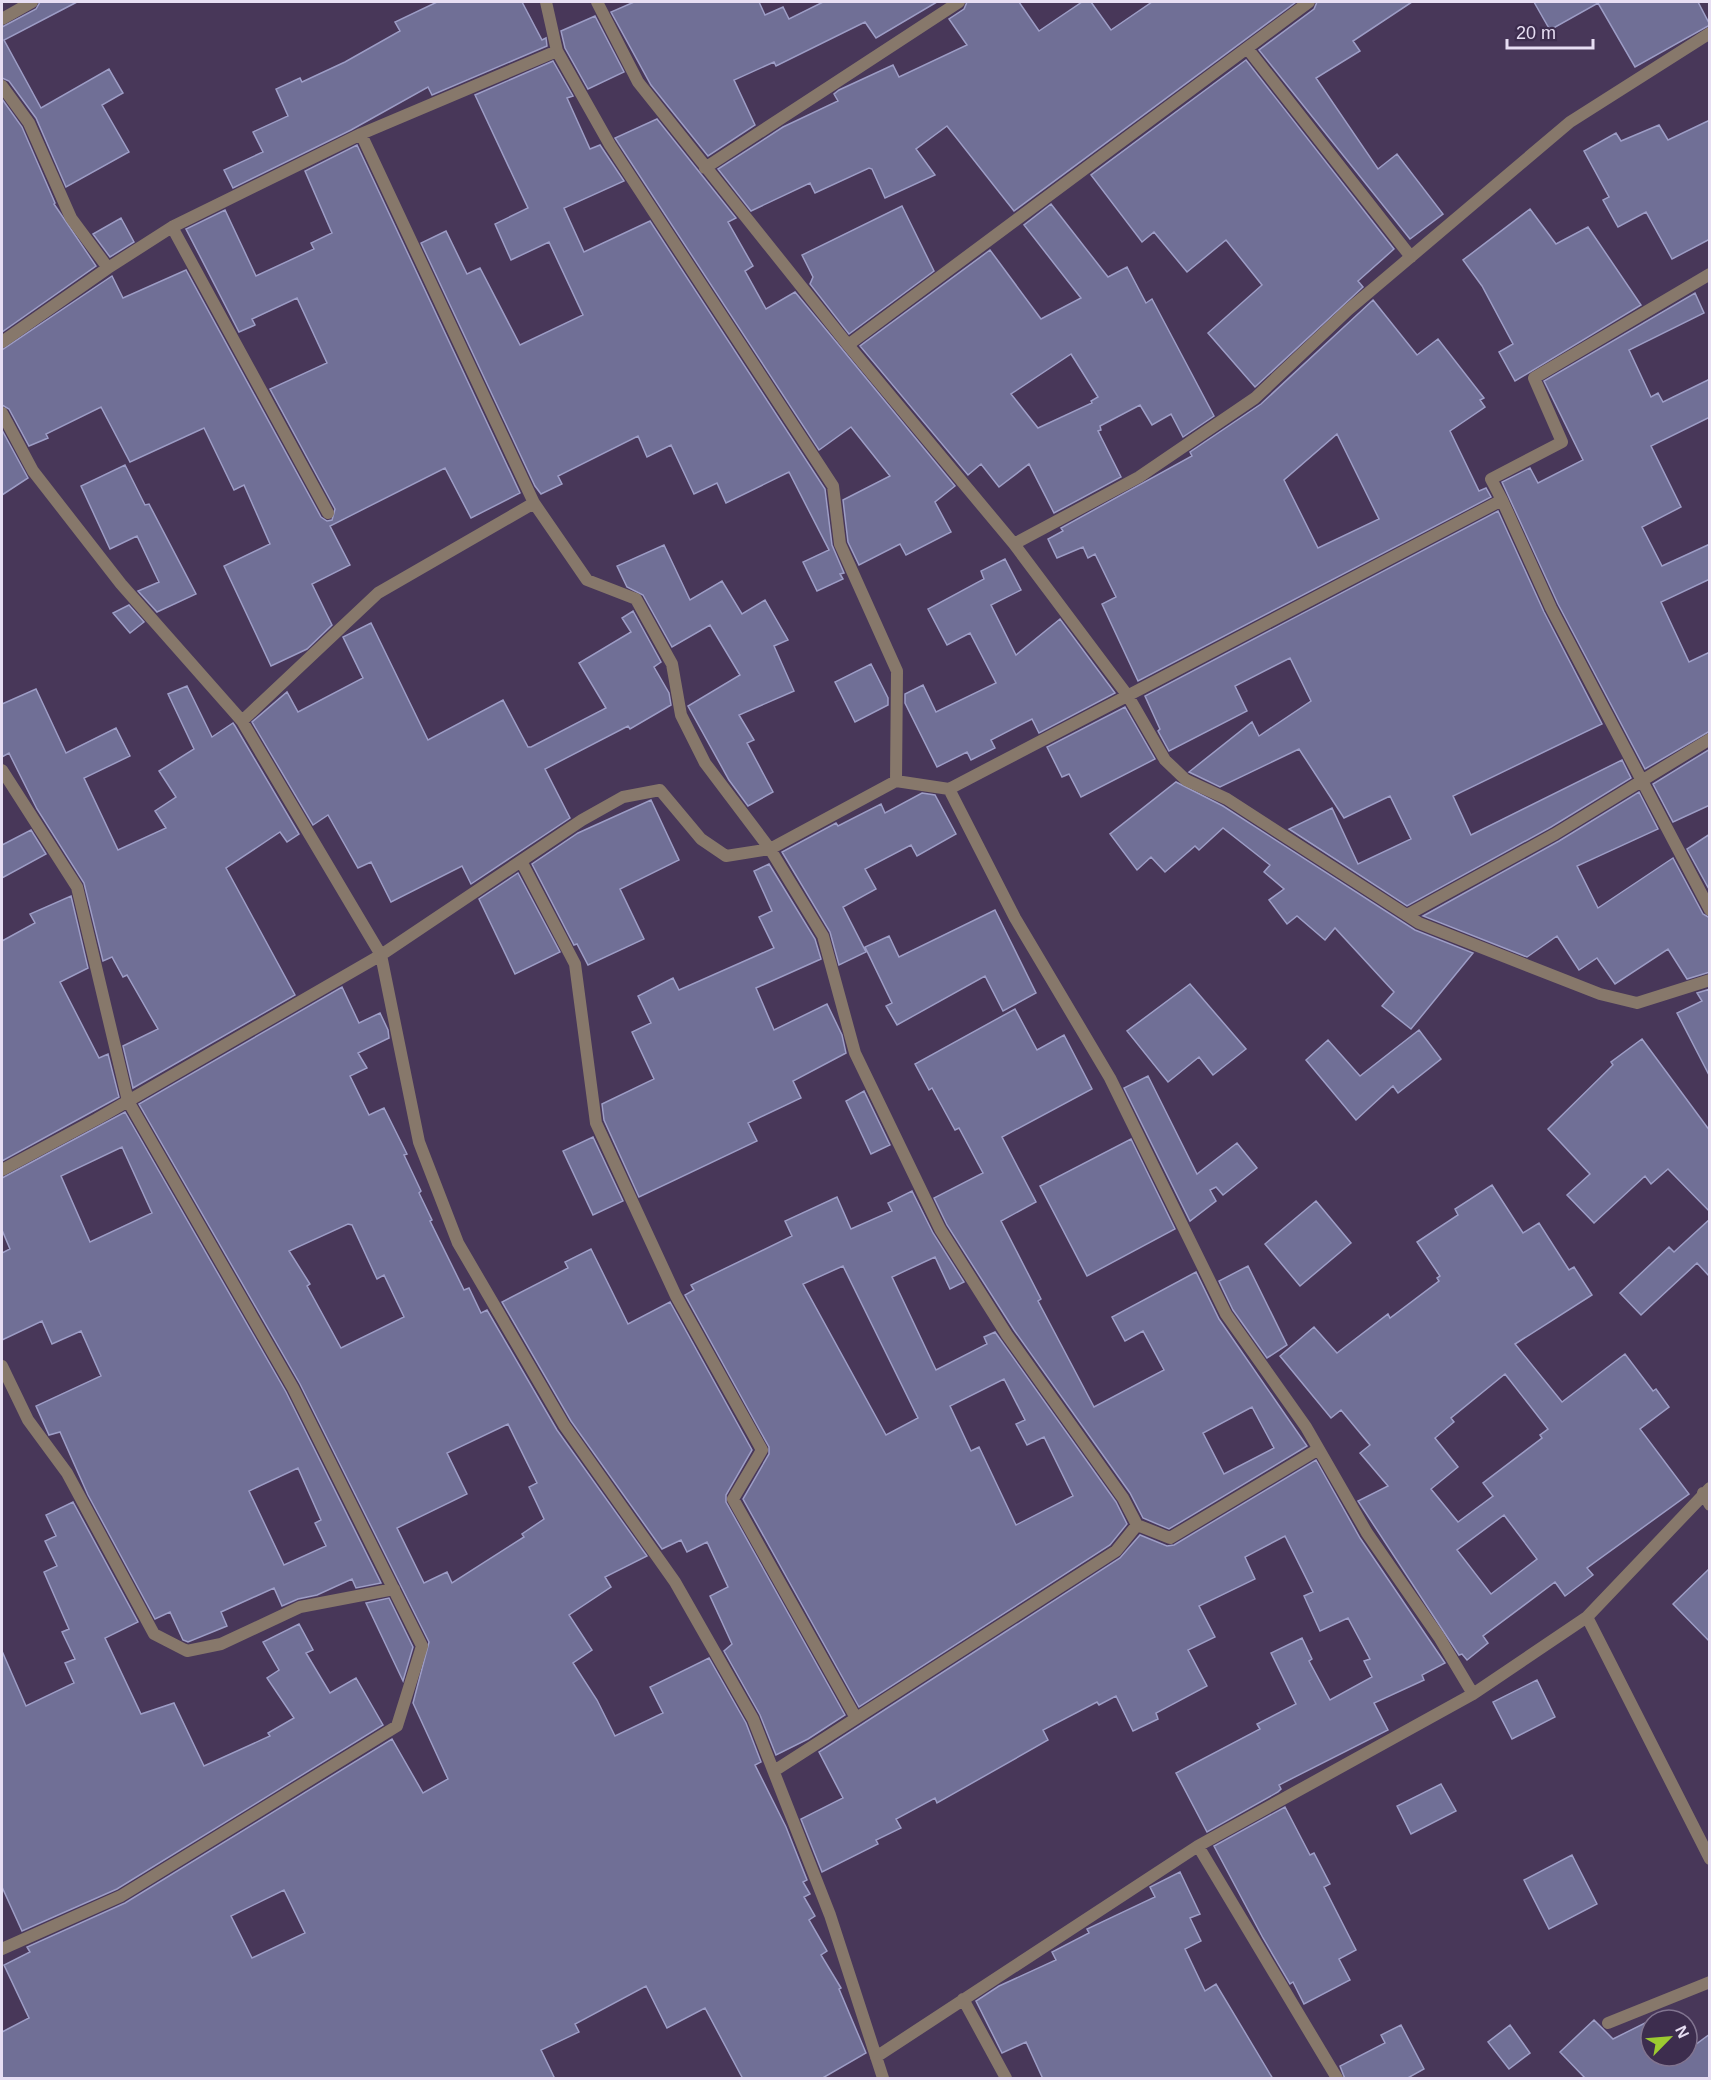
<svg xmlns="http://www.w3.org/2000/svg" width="1711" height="2080" font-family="Helvetica,sans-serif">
<rect width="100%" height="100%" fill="#483759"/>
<path fill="#706f96" stroke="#9d9dc6" stroke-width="1.5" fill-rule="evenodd" d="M40,2H77L4,40L41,108L109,69L123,93L102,105L129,152L66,187L36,118L9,81L2,78V27L36,9Z
M437,2H522L542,40L546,38L547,46L432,95L428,87L351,130L233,188L224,170L263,152L253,132L288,116L276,89L300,78L302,82L345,62L400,31L395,22Z
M634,2H759L765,15L783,7L789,19L823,2H937L876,38L865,22L776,66L774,62L734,80L755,125L708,156L651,85L611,12Z
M967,2H1019L1039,31L1082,2H1091L1111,30L1152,2H1296L1014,211L947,126L916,149L935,175L885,198L872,169L869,168L815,193L810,183L751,211L718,169L783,127L838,101L834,94L839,90L893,65L899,77L967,45L949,19L964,9Z
M1317,2H1412L1353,41L1360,51L1316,78L1378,169L1397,154L1443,214L1410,239L1259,50L1314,9Z
M1534,2H1698L1710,25L1635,67L1598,3L1550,30Z
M595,16L624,72L588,89L565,48L561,31Z
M1246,60L1394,249L1358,281L1363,287L1255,387L1208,333L1262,285L1226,240L1187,272L1154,232L1142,242L1091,175Z
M553,61L573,96L567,98L590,149L600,145L624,181L564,208L584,252L650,221L825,489L832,545L844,573L840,574L843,579L817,591L803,562L829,550L789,472L726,503L717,483L694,494L671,445L647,457L638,436L558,476L562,484L541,494L535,486L421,243L446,231L467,274L480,268L520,345L583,315L549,242L511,260L495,224L528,208L475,95Z
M2,99L22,127L55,203L54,204L96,266L2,332Z
M657,119L736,218L728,222L753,266L745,271L766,309L795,292L955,486L935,502L951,532L906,555L900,544L859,565L848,542L843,500L890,476L851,427L819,450L615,138Z
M1710,120V239L1672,259L1646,212L1618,227L1603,200L1609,197L1584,151L1616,133L1621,141L1659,125L1668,140Z
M357,145L520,493L471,518L445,468L330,526L350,565L312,584L332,625L307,649L271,666L224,566L270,544L244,485L234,490L204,428L130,462L101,407L46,434L48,438L29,446L9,409L2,405V350L112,276L123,298L186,270L321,517L327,521L332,520L335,509L270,389L327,363L297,298L252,319L255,325L239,332L186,229L225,210L256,276L314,249L311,243L332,233L305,171Z
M1051,204L1108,277L1127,267L1146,303L1152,299L1214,416L1183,437L1171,414L1152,425L1140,405L1100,426L1101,430L1098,431L1121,477L1054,513L1029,464L999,487L981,464L968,475L860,346L990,250L1041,319L1081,298L1024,225ZM1071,354L1098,397L1091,401L1092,403L1038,428L1011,394Z
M902,206L934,271L849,334L810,284L813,277L802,255Z
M1530,209L1556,244L1588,227L1641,305L1515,381L1499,352L1513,344L1482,286L1463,260Z
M121,218L134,242L110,257L93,234Z
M1695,293L1704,313L1629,350L1651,397L1658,393L1663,402L1710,379V417L1651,446L1681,507L1642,527L1662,566L1710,544V579L1661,602L1689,662L1710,652V731L1645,769L1558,604L1502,482L1530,468L1538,483L1583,460L1544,381Z
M1373,300L1417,355L1438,339L1484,398L1480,400L1485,407L1450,431L1479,491L1486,488L1491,497L1138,681L1102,604L1116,597L1095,554L1088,558L1083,547L1057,558L1048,539L1063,531L1061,528L1192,456L1190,452L1261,404ZM1337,434L1379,519L1318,548L1284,480Z
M2,430L28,478L2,495Z
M125,465L145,505L149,504L196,594L157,612L138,591L159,582L137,536L110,549L81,486Z
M1498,511L1544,612L1602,724L1453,796L1471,835L1622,760L1631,778L1551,827L1407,906L1289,829L1332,808L1358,864L1411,839L1390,796L1344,818L1299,749L1220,787L1189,772L1252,722L1259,736L1311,701L1290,658L1235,686L1247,711L1169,751L1158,731L1160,729L1145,696Z
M664,545L690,600L722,581L742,614L765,600L788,640L774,646L794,691L739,715L754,740L747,743L773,792L748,806L729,780L688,706L740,675L710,625L672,647L643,595L627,587L617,566Z
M1005,559L1021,590L991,605L1016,655L1060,619L1115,693L1039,733L1032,719L991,740L995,748L971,760L967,752L937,767L905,703V694L923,685L936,712L996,683L970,633L947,645L928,609L984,579L981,571Z
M129,605L144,622L130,633L113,613Z
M633,611L661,662L654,667L669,693L671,705L630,729L628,726L545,769L570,818L471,884L462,866L391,902L371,862L358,868L328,815L313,825L252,722L287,692L298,712L363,678L343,637L371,623L428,740L503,700L528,747H531L606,708L579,663L631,632L622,618Z
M871,664L888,698V705L855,722L835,682Z
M187,686L212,737L233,723L235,726L299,834L287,842L280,832L226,868L295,995L133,1088L123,1046L158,1029L127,975L123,977L112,957L103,961L84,883L37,809L9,753L2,757V704L36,689L66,753L116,728L130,756L84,778L118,850L166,828L155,811L176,797L159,771L194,749L168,694Z
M1125,707L1155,759L1081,797L1069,774L1062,777L1047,747Z
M1710,749V805L1673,822L1653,784Z
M1176,782L1223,806L1415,930L1473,953L1411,1029L1382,1006L1394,992L1335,928L1325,940L1297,916L1287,924L1269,900L1284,889L1264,872L1270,865L1223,828L1199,850L1195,846L1165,872L1151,857L1137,870L1110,834Z
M1639,792L1658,829L1577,866L1598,908L1673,858L1703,914L1710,918V972L1687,979L1668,949L1615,984L1597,958L1579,970L1557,936L1527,957L1423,916L1559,841Z
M922,793L935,795L956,834L917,856L911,845L865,869L876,889L843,907L866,952L839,965L830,932L782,852L836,823L838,826L881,804L885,813Z
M651,800L679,860L620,889L644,939L588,965L577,944L574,945L532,864L578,833Z
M31,830L46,854L2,878V845Z
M1710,834V891L1687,849Z
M769,864L815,939L821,959L756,988L774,1030L827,1004L842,1035L846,1053L793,1081L801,1098L748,1123L757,1141L639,1197L604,1120L602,1104L654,1079L632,1032L651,1023L638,996L673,978L679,990L774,948L759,917L772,911L754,871Z
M518,873L560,952L515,974L479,899Z
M71,896L88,968L60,982L99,1058L108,1054L119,1097L2,1161V941L35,923L30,914Z
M995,910L1036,993L1003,1011L985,976L897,1025L886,1006L892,1003L865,947L889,936L899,957Z
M1190,984L1246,1049L1213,1075L1199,1057L1168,1082L1127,1031Z
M342,987L359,1023L380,1013L388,1030L389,1038L358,1053L367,1068L350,1076L369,1115L384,1108L407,1154L404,1155L421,1191L419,1193L432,1220L430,1221L464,1290L469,1288L481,1313L487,1310L557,1430L647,1556L605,1577L611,1587L569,1615L592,1650L573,1663L597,1700L615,1736L663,1713L650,1687L709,1658L746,1723L761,1762L755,1765L786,1827L807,1880L803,1882L810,1894L804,1897L815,1916L809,1920L827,1951L821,1955L841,1988L839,1989L866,2053L821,2079H743L705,2008L667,2028L646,1986L575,2024L579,2032L541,2050L555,2079H2V2032L29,2018L4,1965L30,1952L27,1947L125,1903L392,1739L423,1793L448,1779L413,1703L429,1642L300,1384L139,1104ZM348,1224L352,1225L377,1279L384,1275L404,1317L341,1348L307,1286L310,1284L289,1251ZM508,1424L537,1483L529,1487L544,1519L522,1534L524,1537L452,1583L447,1572L424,1583L397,1528L467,1494L447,1453ZM284,1890L305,1933L252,1958L231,1916Z
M1710,989V1077L1677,1013L1702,1001L1697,993Z
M1015,1009L1037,1050L1064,1035L1092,1089L1002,1137L1036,1202L1001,1221L1041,1299L1038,1301L1094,1407L1164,1370L1143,1331L1125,1341L1112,1317L1196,1272L1219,1319L1307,1446L1169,1529L1143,1518L1130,1493L1014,1330L947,1225L934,1198L983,1173L959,1128L955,1130L932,1088L929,1090L915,1064ZM1252,1407L1274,1448L1224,1474L1203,1433Z
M1419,1030L1441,1059L1398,1093L1393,1086L1356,1120L1306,1060L1328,1040L1360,1076Z
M1642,1039L1710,1131V1212L1668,1169L1651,1184L1645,1176L1594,1223L1567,1195L1590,1174L1548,1129L1613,1065L1611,1062Z
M1148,1076L1197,1174L1237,1143L1257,1168L1223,1195L1216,1187L1210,1190L1216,1201L1190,1221L1124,1088Z
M864,1091L890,1145L871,1154L846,1101Z
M125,1112L286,1392L381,1583L356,1588L352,1579L317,1595L298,1599L282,1606L274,1588L221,1612L227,1626L188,1642L183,1640L170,1612L155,1619L88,1495L60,1432L49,1435L36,1406L101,1376L81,1331L52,1344L42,1321L2,1340V1253L10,1249L2,1230V1178ZM122,1147L152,1213L90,1242L61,1176ZM298,1468L321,1520L315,1523L326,1546L284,1565L249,1491Z
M593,1137L623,1201L593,1215L563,1151Z
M1131,1139L1175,1229L1087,1276L1040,1186Z
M1492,1185L1523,1233L1539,1223L1569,1270L1574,1267L1592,1295L1515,1344L1562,1402L1625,1354L1653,1391L1656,1389L1669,1407L1640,1429L1689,1494L1587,1568L1593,1575L1565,1596L1555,1582L1483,1636L1488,1643L1467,1660L1462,1654L1459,1655L1358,1501L1388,1486L1360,1453L1370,1445L1341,1410L1331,1418L1280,1356L1314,1327L1337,1353L1388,1314L1390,1318L1439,1281L1437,1278L1440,1276L1417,1242L1458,1215L1455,1209ZM1505,1374L1548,1429L1540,1435L1542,1438L1483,1483L1493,1496L1458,1522L1431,1489L1458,1467L1435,1438L1454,1422L1451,1418ZM1504,1515L1537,1559L1491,1594L1457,1550Z
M912,1191L933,1233L964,1282L950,1289L935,1257L892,1277L936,1370L987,1344L984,1337L995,1332L1116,1502L1127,1524L1110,1545L859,1707L743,1499L769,1454V1447L685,1295L694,1290L691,1285L792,1236L785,1221L837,1197L851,1229L892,1211L888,1203ZM843,1266L918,1418L886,1435L803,1284ZM1004,1379L1025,1420L1016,1424L1027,1445L1044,1437L1073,1496L1016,1525L979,1447L971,1451L950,1406Z
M1316,1201L1351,1243L1300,1286L1265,1244Z
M1710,1219V1277L1697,1263L1641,1315L1620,1293L1669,1247L1674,1252Z
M591,1249L628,1324L670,1302L752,1450L726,1495V1502L845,1715L808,1739L776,1755L760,1715L724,1651L732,1644L710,1596L728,1587L707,1542L687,1552L681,1540L662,1549L571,1421L502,1302L568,1268L565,1262Z
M1248,1266L1287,1345L1267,1358L1233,1310L1219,1281Z
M1316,1460L1360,1538L1445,1663L1422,1675L1424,1680L1374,1703L1388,1730L1279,1785L1281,1789L1278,1792L1207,1832L1176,1773L1260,1729L1257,1724L1296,1704L1271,1653L1302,1638L1312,1659L1309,1661L1330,1700L1372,1677L1364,1661L1370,1659L1348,1618L1320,1631L1304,1596L1313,1592L1285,1536L1245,1557L1255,1579L1199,1606L1215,1637L1188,1650L1207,1686L1156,1713L1158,1719L1133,1731L1116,1696L1099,1705L1097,1702L1043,1730L1048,1740L937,1803L935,1798L896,1819L901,1828L876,1840L878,1844L822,1872L801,1819L843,1798L819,1752L1120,1558L1140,1535L1167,1546L1174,1545Z
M73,1502L138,1622L105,1638L141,1714L174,1703L204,1766L270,1736L268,1733L294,1718L267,1678L279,1670L263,1642L299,1624L313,1650L306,1653L330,1693L356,1678L383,1725L117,1889L22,1931L2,1887V1651L26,1706L74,1683L65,1663L75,1659L62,1632L69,1629L44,1572L57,1566L45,1541L56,1536L46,1515Z
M1710,1568V1642L1673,1604Z
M389,1598L413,1647L403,1681L366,1603Z
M1537,1680L1555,1717L1512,1739L1493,1702Z
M1441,1784L1456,1811L1411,1834L1397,1806Z
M1285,1807L1310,1855L1314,1853L1330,1884L1324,1887L1356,1950L1339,1959L1350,1980L1304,2004L1293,1982L1290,1984L1263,1938L1214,1846Z
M1572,1855L1597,1904L1549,1929L1524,1880Z
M1180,1872L1200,1914L1190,1918L1201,1941L1185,1949L1205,1991L1216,1984L1273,2079H1043L1026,2042L1002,2053L976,2001L999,1986L1056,1960L1052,1952L1089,1933L1087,1929L1155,1897L1150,1887Z
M1667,2012L1671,2020H1651V2056H1687V2051L1710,2034V2079H1586L1560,2052L1594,2020L1613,2039Z
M1401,2025L1424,2069L1406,2079H1345L1340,2066L1385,2043L1381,2035Z
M1510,2025L1530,2053L1509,2069L1488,2042Z"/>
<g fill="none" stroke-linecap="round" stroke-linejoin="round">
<path stroke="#87786b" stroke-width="12" d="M546,2L557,51L610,145L833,486L840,544L897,671L896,781
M597,2L638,82L848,345L1014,544L1128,696L1165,760L1186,780L1227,799L1419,923L1600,994L1637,1003L1710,980
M2,19L32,2
M1247,48L1411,257
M2,86L29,123L71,218L108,268
M361,134L534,503L587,580L636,599L672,664L681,715L705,763L770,849L823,936L855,1053L940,1229L1007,1335L1123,1498L1137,1525L1116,1551L774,1771
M705,168L959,2
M172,227L328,513
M2,342L108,268L172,227L361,134L557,51
M848,345L1309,2
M2,413L33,471L121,584L242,721L381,955L419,1142L458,1243L564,1425L675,1582L753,1719L830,1915L883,2078
M1502,500L1491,479L1562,442L1534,378L1710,274
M1014,544L1139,477L1255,398L1348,310L1570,122L1710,33
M242,721L378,593L534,503
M2,770L77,887L128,1101L293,1388L422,1646L397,1726L121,1896L2,1949
M949,789L1015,918L1110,1078L1226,1314L1306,1427L1367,1533L1439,1637L1473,1694L1587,1617L1710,1488
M521,861L575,964L596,1123L676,1296L762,1450L733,1499L856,1718
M1407,915L1555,834L1710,739
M2,1170L97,1119L381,955L582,820L623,797L660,790L701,839L726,856L770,849L896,781L949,789L1502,500L1551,608L1710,910
M2,1366L28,1420L67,1473L154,1634L187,1651L221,1644L300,1607L394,1589
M1703,1493L1710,1505
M1137,1525L1170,1538L1317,1450
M1587,1617L1710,1859
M1198,1846L1337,2078
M963,1999L1006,2078
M1608,2023L1710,1982
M876,2057L1198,1846L1473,1694"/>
</g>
<rect width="1711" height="2080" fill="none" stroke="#e7def3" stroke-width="6"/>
<g transform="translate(1669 2038) rotate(65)"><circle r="28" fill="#3d2d4e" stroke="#817490" stroke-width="1.5"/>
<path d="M0-4.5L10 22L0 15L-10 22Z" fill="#9cca31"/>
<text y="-9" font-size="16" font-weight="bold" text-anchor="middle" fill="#e7def3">N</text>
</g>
<path d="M1507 39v9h86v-9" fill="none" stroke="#e7def3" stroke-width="3"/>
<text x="1516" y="39" font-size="18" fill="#e7def3" stroke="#3d2d4e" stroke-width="4.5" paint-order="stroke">20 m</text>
</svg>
